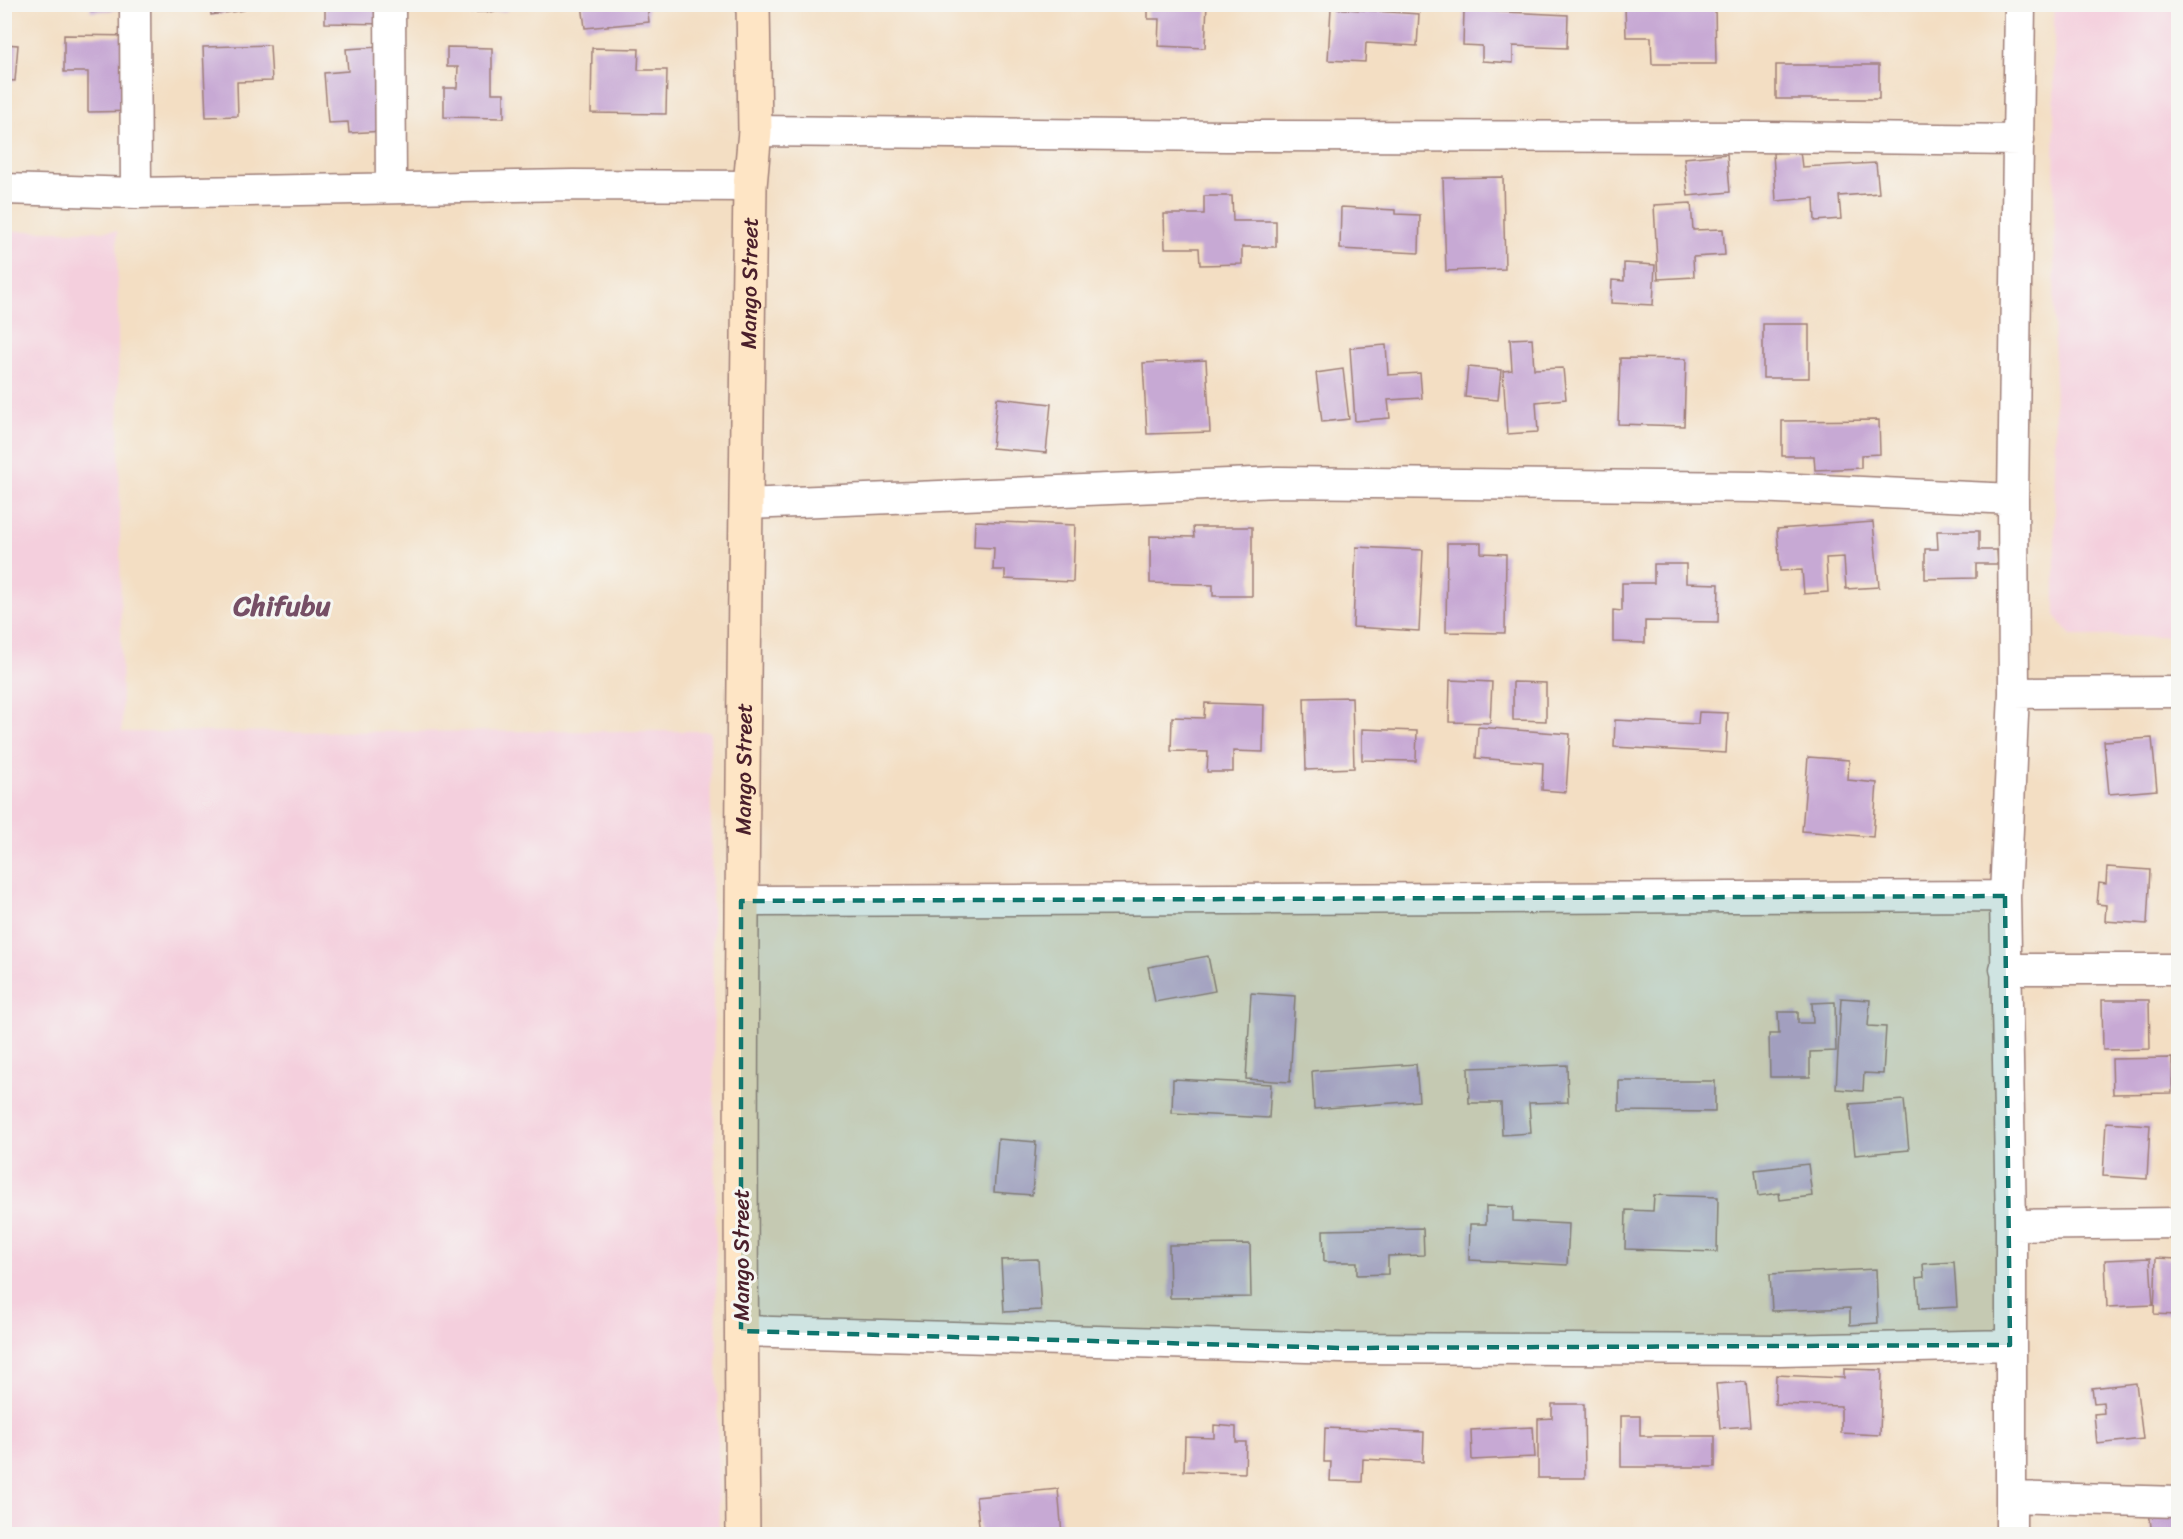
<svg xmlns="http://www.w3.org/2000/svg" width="2183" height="1539" font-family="Sriracha,sans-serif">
<rect width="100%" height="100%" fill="#f6f6f2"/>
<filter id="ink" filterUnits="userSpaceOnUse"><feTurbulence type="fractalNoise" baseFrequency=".0167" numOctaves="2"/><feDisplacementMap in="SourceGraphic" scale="12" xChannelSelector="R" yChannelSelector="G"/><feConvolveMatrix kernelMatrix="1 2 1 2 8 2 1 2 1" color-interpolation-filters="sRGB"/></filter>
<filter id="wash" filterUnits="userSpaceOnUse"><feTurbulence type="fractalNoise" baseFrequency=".008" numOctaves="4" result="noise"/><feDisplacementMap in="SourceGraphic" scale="24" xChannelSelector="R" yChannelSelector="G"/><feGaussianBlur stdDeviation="1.35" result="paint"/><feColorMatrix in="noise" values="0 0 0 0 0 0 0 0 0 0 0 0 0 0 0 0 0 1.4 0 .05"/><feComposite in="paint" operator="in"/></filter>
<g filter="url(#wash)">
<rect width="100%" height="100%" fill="#f3dec3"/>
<path fill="#f4cfdd" d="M2054,5H2178V636H2071L2055,615Z
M5,231H117L122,732L710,731L719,1534H5Z"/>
<g id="blocks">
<path fill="#c7a9d4" d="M90,4H125V9L91,12Z
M210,4H244V10L211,15Z
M325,4H390V24L325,23Z
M455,4H506L507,11L455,13Z
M582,4H647L649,22L585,28Z
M1148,4H1207L1205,48L1158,46L1159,19H1148Z
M1653,4H1715L1716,64H1652L1651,37H1626L1625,6Z
M1331,8L1419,14L1417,46L1366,43L1365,62L1328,60Z
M1464,10L1568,15L1567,48L1513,46V63L1482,61V46L1463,45Z
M64,35L138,36L139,111L88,112V72H64Z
M4,44L18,45L15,81L4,80Z
M270,45L272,81L237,82L238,116L206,117L203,47Z
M379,47L385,131L349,133L348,122L328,123L324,73L348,71L346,49Z
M447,47L492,48V93H504V118L444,117V88H457L458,67H447Z
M592,48L639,49L638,70H667L666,114L591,113Z
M1776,65H1879V99H1776Z
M1800,151L1802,167L1876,163L1879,193L1839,196L1841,219L1815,221L1814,198L1776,201L1773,153Z
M1727,154L1730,192L1688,196L1684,158Z
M1503,177L1505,269L1446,271L1443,178Z
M1204,196H1232L1233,221H1276V247H1242V264L1200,265L1199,248H1165L1164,214H1204Z
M1691,203L1693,230L1723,229L1725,255L1693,257L1694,277L1658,279L1654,205Z
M1341,207L1395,210V214L1420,215L1419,253L1340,249Z
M1624,263L1655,265L1653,305L1611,303L1612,280L1624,281Z
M1763,324H1809V378H1763Z
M1532,338L1534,369L1563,368L1566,399L1536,402L1538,432L1507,434L1503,371L1512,370L1510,339Z
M1386,345L1388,375L1420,373L1422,398L1388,400L1390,418L1355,421L1350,348Z
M1620,358L1686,359L1684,426L1618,424Z
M1206,360L1210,432L1147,434L1143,363Z
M1468,367L1501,370L1498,400L1465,397Z
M1343,369L1349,419L1322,422L1316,373Z
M997,398L1051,404L1046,453L992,448Z
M1879,420L1880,454L1861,455V468L1815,470L1814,456H1782V421Z
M975,521L1075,525L1073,582L1005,579V570H993L994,548L974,547Z
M1873,522L1879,587L1846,589L1844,557L1826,558L1828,592L1804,594L1802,570L1780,571L1777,529Z
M1193,527H1252V596H1213V585L1150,583V536L1194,537Z
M1937,531H1979V550H1997L1998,564H1976V578L1925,579V549H1938Z
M1447,543H1481V553L1506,554L1505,633L1446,632Z
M1356,547L1423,550L1419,631L1353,627Z
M1654,564H1686V583L1719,584L1718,622L1645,621V643L1613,642V610L1622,611V583H1654Z
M1450,680L1492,682L1490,723L1449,722Z
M1513,682L1546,683V721L1513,720Z
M1352,697L1354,768L1306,770L1304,698Z
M1205,703L1264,705L1263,752L1233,751V772H1207L1208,752L1171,751L1172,717L1204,718Z
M1699,712L1728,713L1726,753L1614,747L1615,720L1698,724Z
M1478,727L1570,734L1566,792L1542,790L1543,763L1476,758Z
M1362,729L1417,731L1416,761L1362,760Z
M2152,738L2157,790L2109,794L2104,741Z
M1808,757L1849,760L1848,780L1877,783L1873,837L1802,831Z
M2107,867L2150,870L2147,924L2105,921L2106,905L2097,904L2099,883L2106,884Z
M1208,956L1215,991L1155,1002L1148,967Z
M1251,993L1295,996L1290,1082L1246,1079Z
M1841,998L1870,1000L1868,1026L1886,1027L1883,1074L1864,1073L1863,1091L1836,1089Z
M2102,1000H2149L2150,1049L2103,1050Z
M1835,1002L1836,1051L1810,1052V1077H1770L1769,1034H1779L1778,1012H1798V1023H1813L1812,1003Z
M2172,1058V1093L2113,1094L2112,1059Z
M1416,1064L1419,1101L1314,1109L1312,1071Z
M1567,1065L1568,1102L1529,1103L1531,1133L1502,1135L1501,1103H1469L1468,1068Z
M1173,1079L1271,1084L1269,1118L1172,1113Z
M1619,1081H1715V1112L1619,1111Z
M1904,1100L1909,1150L1855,1155L1850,1104Z
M2106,1122L2150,1125L2147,1179L2103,1176Z
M998,1139L1036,1142L1032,1195L994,1192Z
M1808,1164L1812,1196L1780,1200L1779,1193L1758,1196L1755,1170Z
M1654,1195L1718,1197L1717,1252L1625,1249L1626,1210L1653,1211Z
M1486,1206L1513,1207V1221L1569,1224L1567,1265L1469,1260L1470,1224H1486Z
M1423,1228L1424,1255L1388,1256V1274L1357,1275V1262H1324L1323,1230Z
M1250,1244L1251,1297L1170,1298L1169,1245Z
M2150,1258L2153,1305L2107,1307L2105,1260Z
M2156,1258L2178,1259V1315L2154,1314Z
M1038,1259L1041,1310L1004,1312L1001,1260Z
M1954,1262L1957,1307L1919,1309L1917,1278L1924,1277L1923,1264Z
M1876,1269L1878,1323L1850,1325V1308L1772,1311L1770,1274Z
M1844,1369L1882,1370L1880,1435L1841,1433V1406L1775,1404L1776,1375L1844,1378Z
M1746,1382L1750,1426L1720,1428L1716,1384Z
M2136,1383L2143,1439L2097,1444L2094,1414L2104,1413L2103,1402L2094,1403L2092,1388Z
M1552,1404H1584L1585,1478H1538V1419L1552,1418Z
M1621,1416H1640V1436H1715V1467H1621Z
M1214,1425L1236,1427V1442H1246L1245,1473L1184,1471L1185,1437L1214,1438Z
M1533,1427L1535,1457L1472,1460L1471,1430Z
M1325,1428L1424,1432L1423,1462L1363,1459L1362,1482L1330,1481L1331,1462H1324Z
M1058,1489L1062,1534H980L976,1497Z
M2178,1509V1534H2152L2149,1511Z"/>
</g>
</g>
<g filter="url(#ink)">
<use href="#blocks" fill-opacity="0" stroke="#9e7e77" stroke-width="1.5"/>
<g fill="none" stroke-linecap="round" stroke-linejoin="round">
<g stroke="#9e7e77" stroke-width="33">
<path id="street" d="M135,4L136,193
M390,4L391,188
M755,131L1226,136L1761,137L2019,140
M4,189L136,193L573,185L750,186
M746,504L1278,482L1757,487L2013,499
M2014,693L2178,692
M741,901L2005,896
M2005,969H2178
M2011,1225L2178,1223
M741,1331L1341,1348L1779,1350L2010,1345
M2012,1497L2178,1502
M2011,1534V1225L2005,896L2014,693L2013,499L2020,4"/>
</g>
<g stroke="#9e7e77" stroke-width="36">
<g id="secondary">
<path id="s1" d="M743,1534C738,1085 744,636 750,186L755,131L753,4"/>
</g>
</g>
<use href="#street" stroke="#fff" stroke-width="30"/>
<use href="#secondary" stroke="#fee5c5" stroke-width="33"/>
</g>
</g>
<path fill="#0f766e" fill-opacity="0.2" stroke="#0f766e" stroke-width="4.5" stroke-dasharray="12 8" stroke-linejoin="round" d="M2005,896L2010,1345L1341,1348L741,1331V901Z"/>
<g text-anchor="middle" stroke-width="6" stroke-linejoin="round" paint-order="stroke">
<g font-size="22" fill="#4a1f2b" stroke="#f6f6f2">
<text dy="8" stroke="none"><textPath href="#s1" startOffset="1251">Mango Street</textPath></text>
<text dy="8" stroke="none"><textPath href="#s1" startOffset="765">Mango Street</textPath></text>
<text transform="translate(741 1255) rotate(-90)" y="8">Mango Street</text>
</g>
<g font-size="28" font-weight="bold" fill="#764f66" stroke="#f6f6f2">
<text x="282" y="615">Chifubu</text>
</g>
</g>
<rect width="2183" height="1539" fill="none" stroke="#f6f6f2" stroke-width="24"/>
</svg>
